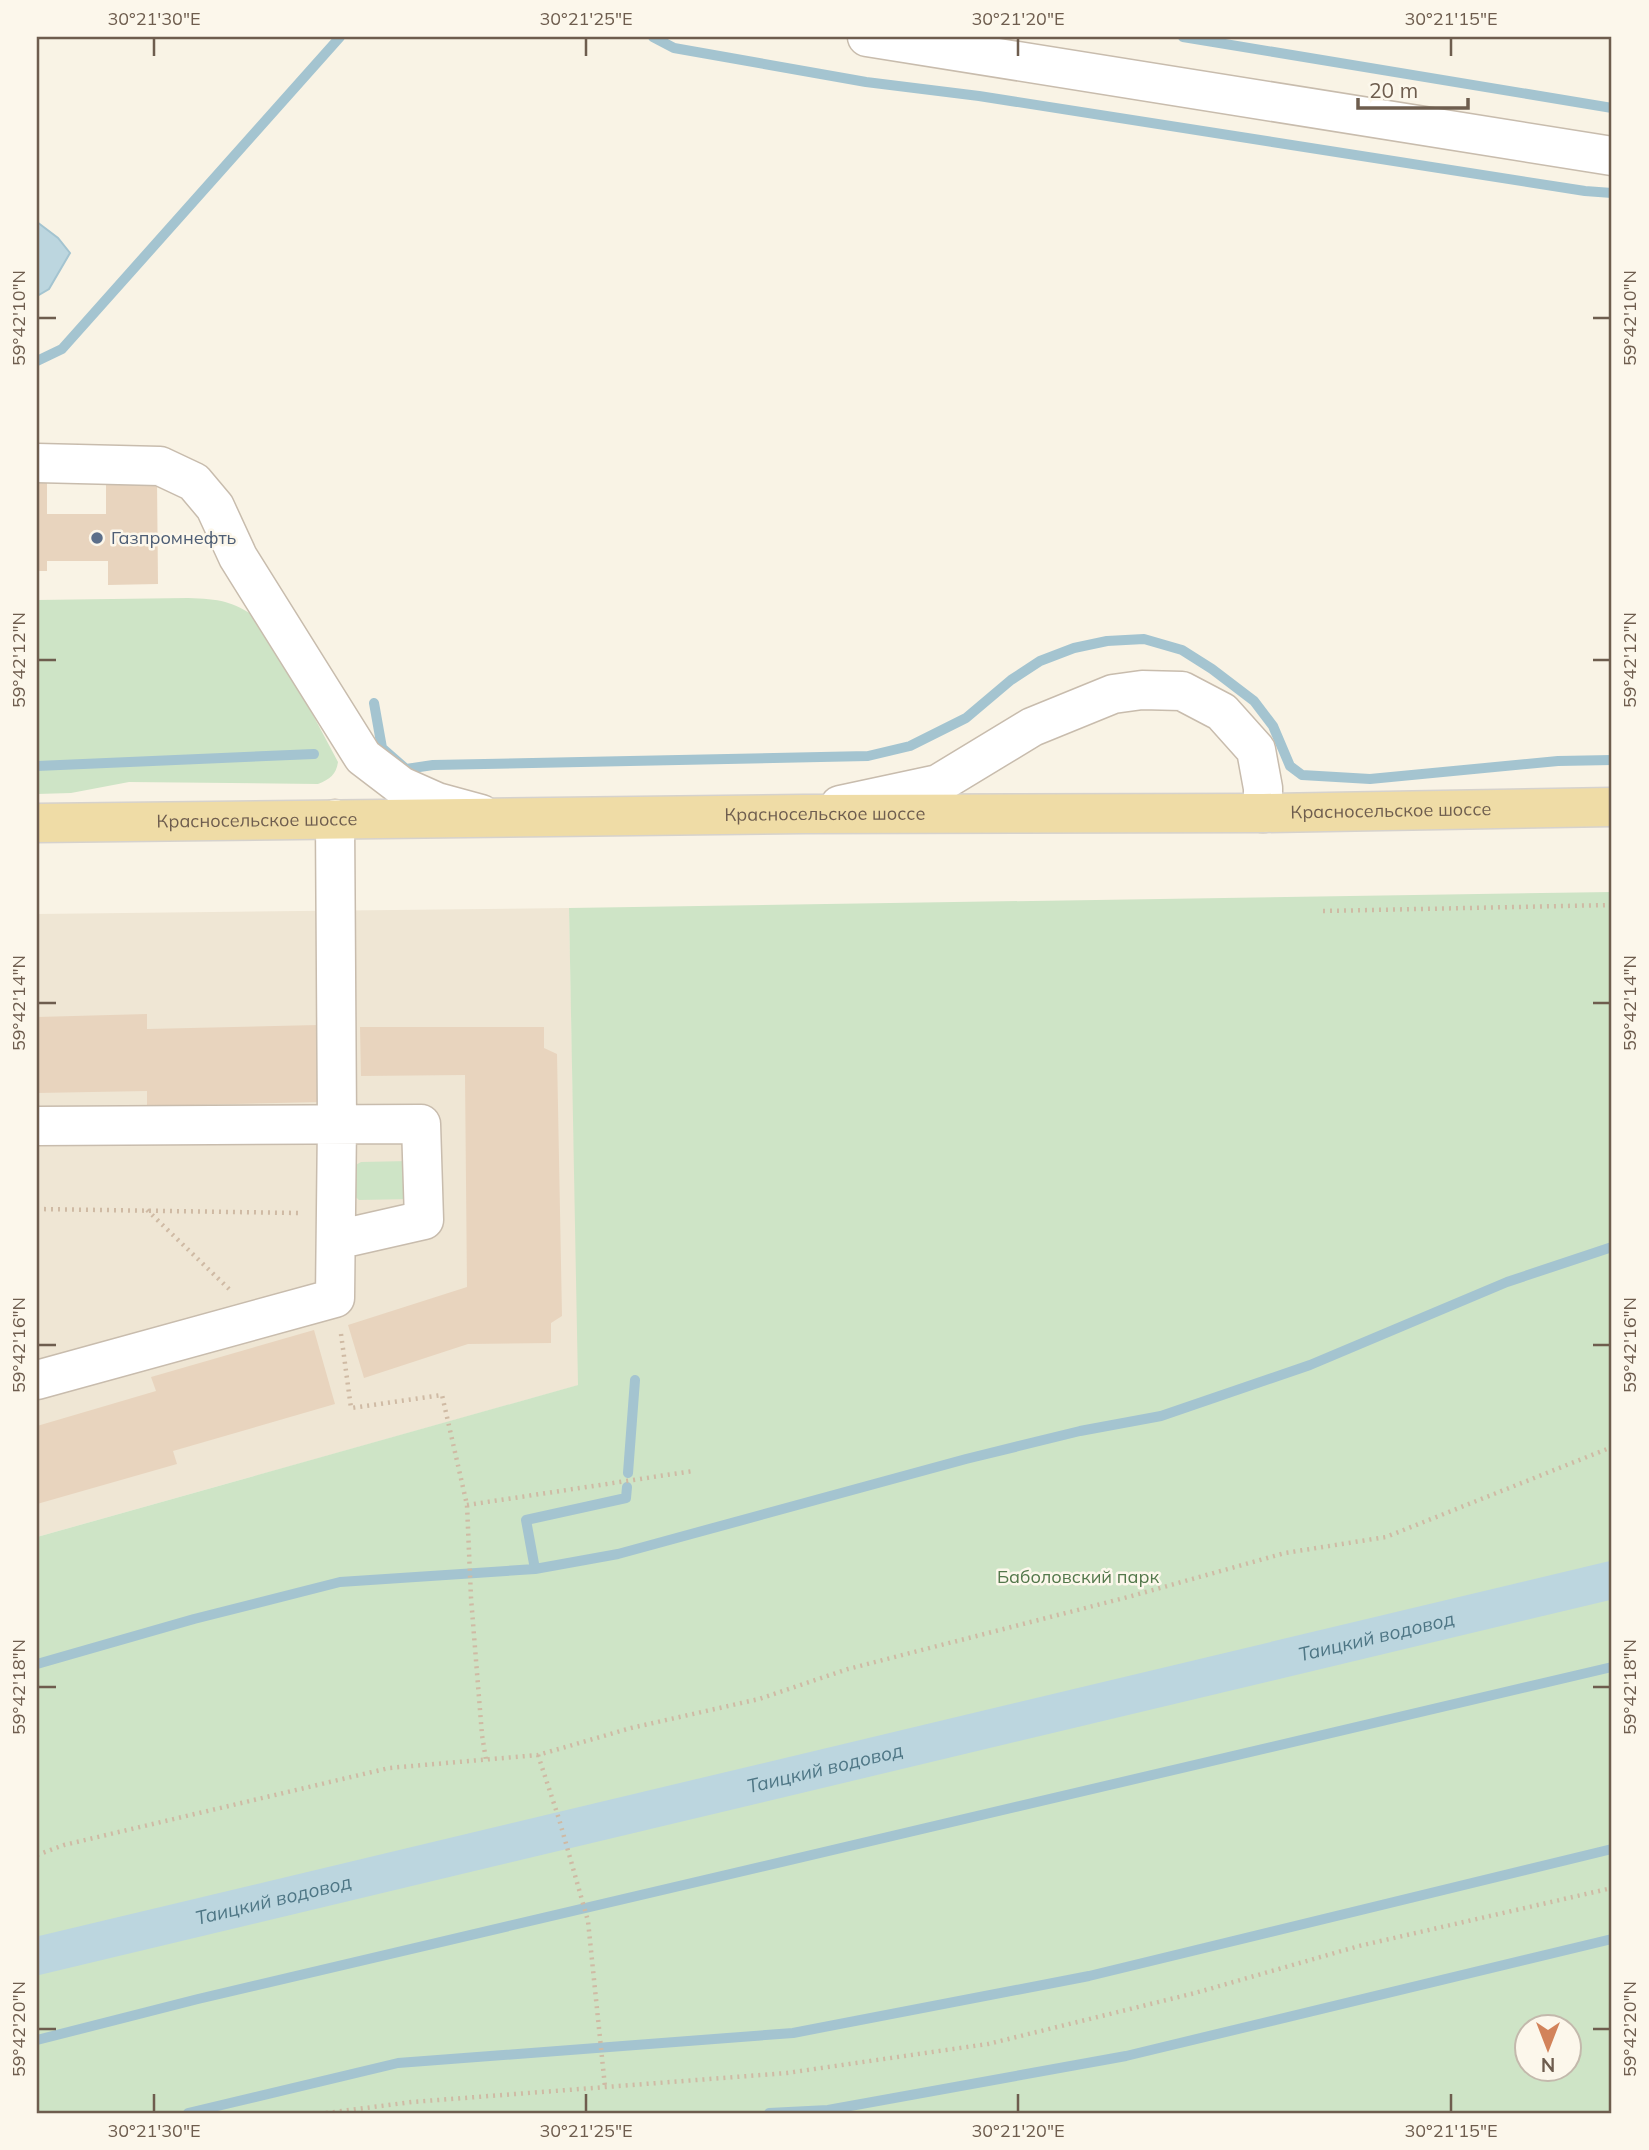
<svg xmlns="http://www.w3.org/2000/svg" width="1649" height="2150" font-family="Mulish,sans-serif">
<rect width="100%" height="100%" fill="#f9f3e5"/>
<path fill="#efe6d4" d="M569,908L579,1385L37,1537V914Z"/>
<path fill="#cee4c6" fill-rule="evenodd" d="M188,598C223,599 236,602 264,623L338,762C336,775 330,779 318,784L129,782L71,793L37,794V600Z
M1612,892V2113H37V1537L578,1385L569,908ZM1526,2028H1568V2070H1526Z
M410,1161L411,1199L359,1200L350,1192L354,1166L361,1162Z"/>
<path fill="#bcd6df" stroke="#a4c4d0" stroke-width="2" d="M37,222L58,238L70,253L49,289L37,296Z"/>
<g fill="none" stroke-linecap="round" stroke-linejoin="round">
<path stroke="#a4c4d0" stroke-width="10" d="M653,37L674,48L866,82L979,96L1585,191L1612,193
M1183,37L1612,108
M37,361L62,349L340,37
M374,703L382,748L406,769L433,765L868,756L910,746L966,718L1011,680L1040,661L1074,648L1107,641L1144,639L1182,650L1212,669L1254,701L1273,726L1290,766L1302,775L1370,779L1558,761L1612,760
M37,766L314,754
M628,1473L635,1380
M535,1569L526,1520L626,1498L627,1487
M37,1664L194,1619L340,1582L535,1569L618,1554L966,1459L1080,1431L1161,1416L1310,1365L1507,1282L1612,1247
M37,2040L198,1999L1612,1667
M188,2113L398,2063L793,2033L1089,1976L1612,1849
M769,2113L828,2110L1126,2056L1612,1939"/>
<path stroke="#bcd6df" stroke-width="38" id="s1" d="M37,1956L1612,1580"/>
</g>
<path fill="#e8d4be" d="M106,480H157L158,584L108,585V561H47V571H37V481H47V514H106Z
M147,1014V1029L318,1025L320,1102L147,1106V1091L37,1093V1017Z
M360,1027H544V1048L557,1054L562,1316L551,1323V1343L468,1344L364,1378L348,1325L467,1287L465,1075L361,1076Z
M314,1330L335,1404L173,1451L177,1464L37,1504V1426L156,1391L151,1377Z"/>
<g fill="none" stroke-linecap="round" stroke-linejoin="round">
<g stroke="#c8bcad" stroke-width="41">
<path id="minor" d="M867,37L1612,156
M37,463L160,466L194,482L215,507L238,557L363,757L401,786L437,802L481,814
M840,805L938,784L1032,727L1113,694L1142,690L1182,691L1222,712L1256,750L1263,788V813
M37,1126L421,1124L424,1220L336,1240
M37,1380L335,1298L337,1123L335,819"/>
</g>
<g stroke="#d6d2cd" stroke-width="41">
<g id="major">
<path id="s2" d="M37,823L803,814L1263,813L1612,807"/>
</g>
</g>
<path stroke="#cfbaa4" stroke-width="4.5" stroke-dasharray="2 5" stroke-linecap="butt" d="M1323,911L1612,905
M37,1209L298,1213
M147,1210L229,1289
M341,1334L351,1408L442,1395L467,1505L471,1598L482,1735L486,1760
M467,1505L693,1471
M538,1755L559,1819L588,1921L605,2087
M37,1855L64,1845L389,1768L538,1755L631,1728L759,1699L848,1669L1128,1597L1285,1553L1386,1537L1612,1447
M326,2113L412,2102L787,2073L988,2044L1195,1993L1359,1946L1612,1888"/>
<use href="#minor" stroke="#fff" stroke-width="38"/>
<use href="#major" stroke="#efdca6" stroke-width="38"/>
</g>
<path fill="none" stroke="#6e5d4e" stroke-width="2.5" d="M154,38V56M586,38V56M1018,38V56M1451,38V56M38,318H56M1593,318H1610M38,660H56M1593,660H1610M38,1003H56M1593,1003H1610M38,1345H56M1593,1345H1610M38,1687H56M1593,1687H1610M38,2029H56M1593,2029H1610M154,2094V2112M586,2094V2112M1018,2094V2112M1451,2094V2112"/>
<circle fill="#5c6f8a" stroke="#fcf7eb" stroke-width="2.5" cx="97" cy="538" r="7"/>
<g text-anchor="middle" stroke-width="5" stroke-linejoin="round" paint-order="stroke">
<g font-size="18" fill="#4e5e75" stroke="#fcf7eb" text-anchor="start">
<text x="111" y="544">Газпромнефть</text>
</g>
<g font-size="18" fill="#6e5d4e" stroke="#fcf7eb">
<text dy="6" stroke="none"><textPath href="#s2" startOffset="1354">Красносельское шоссе</textPath></text>
<text dy="6" stroke="none"><textPath href="#s2" startOffset="788">Красносельское шоссе</textPath></text>
<text dy="6" stroke="none"><textPath href="#s2" startOffset="220">Красносельское шоссе</textPath></text>
</g>
<g font-size="18" fill="#53784b" stroke="#fcf7eb">
<text x="1078" y="1583">Баболовский парк</text>
</g>
<g font-size="19" font-style="italic" fill="#4e7685" stroke="#fcf7eb">
<text dy="7" stroke="none"><textPath href="#s1" startOffset="1377">Таицкий водовод</textPath></text>
<text dy="7" stroke="none"><textPath href="#s1" startOffset="810">Таицкий водовод</textPath></text>
<text dy="7" stroke="none"><textPath href="#s1" startOffset="243">Таицкий водовод</textPath></text>
</g>
</g>
<rect width="1649" height="2150" fill="none" stroke="#fcf7eb" stroke-width="77"/>
<g transform="translate(1548 2048) rotate(180)"><circle r="33" fill="#fcf7eb" stroke="#c3b9ac" stroke-width="2"/>
<path d="M0-5L12 26L0 18L-12 26Z" fill="#d2835a"/>
<text y="-10" font-size="19" font-weight="bold" text-anchor="middle" fill="#6e5d4e">N</text>
</g>
<path d="M1358 98v10h110v-10" fill="none" stroke="#6e5d4e" stroke-width="3.5"/>
<text x="1369" y="98" font-size="21" fill="#6e5d4e" stroke="#fcf7eb" stroke-width="5" paint-order="stroke">20 m</text>
<rect x="38" y="38" width="1572" height="2074" fill="none" stroke="#6e5d4e" stroke-width="2.5"/>
<g font-size="18" text-anchor="middle" fill="#6e5d4e">
<text x="154" y="25">30°21'30"E</text>
<text x="586" y="25">30°21'25"E</text>
<text x="1018" y="25">30°21'20"E</text>
<text x="1451" y="25">30°21'15"E</text>
<text transform="translate(1630 318) rotate(-90)" y="6">59°42'10"N</text>
<text transform="translate(19 318) rotate(-90)" y="6">59°42'10"N</text>
<text transform="translate(1630 660) rotate(-90)" y="6">59°42'12"N</text>
<text transform="translate(19 660) rotate(-90)" y="6">59°42'12"N</text>
<text transform="translate(1630 1003) rotate(-90)" y="6">59°42'14"N</text>
<text transform="translate(19 1003) rotate(-90)" y="6">59°42'14"N</text>
<text transform="translate(1630 1345) rotate(-90)" y="6">59°42'16"N</text>
<text transform="translate(19 1345) rotate(-90)" y="6">59°42'16"N</text>
<text transform="translate(1630 1687) rotate(-90)" y="6">59°42'18"N</text>
<text transform="translate(19 1687) rotate(-90)" y="6">59°42'18"N</text>
<text transform="translate(1630 2029) rotate(-90)" y="6">59°42'20"N</text>
<text transform="translate(19 2029) rotate(-90)" y="6">59°42'20"N</text>
<text x="154" y="2137">30°21'30"E</text>
<text x="586" y="2137">30°21'25"E</text>
<text x="1018" y="2137">30°21'20"E</text>
<text x="1451" y="2137">30°21'15"E</text>
</g>
</svg>
